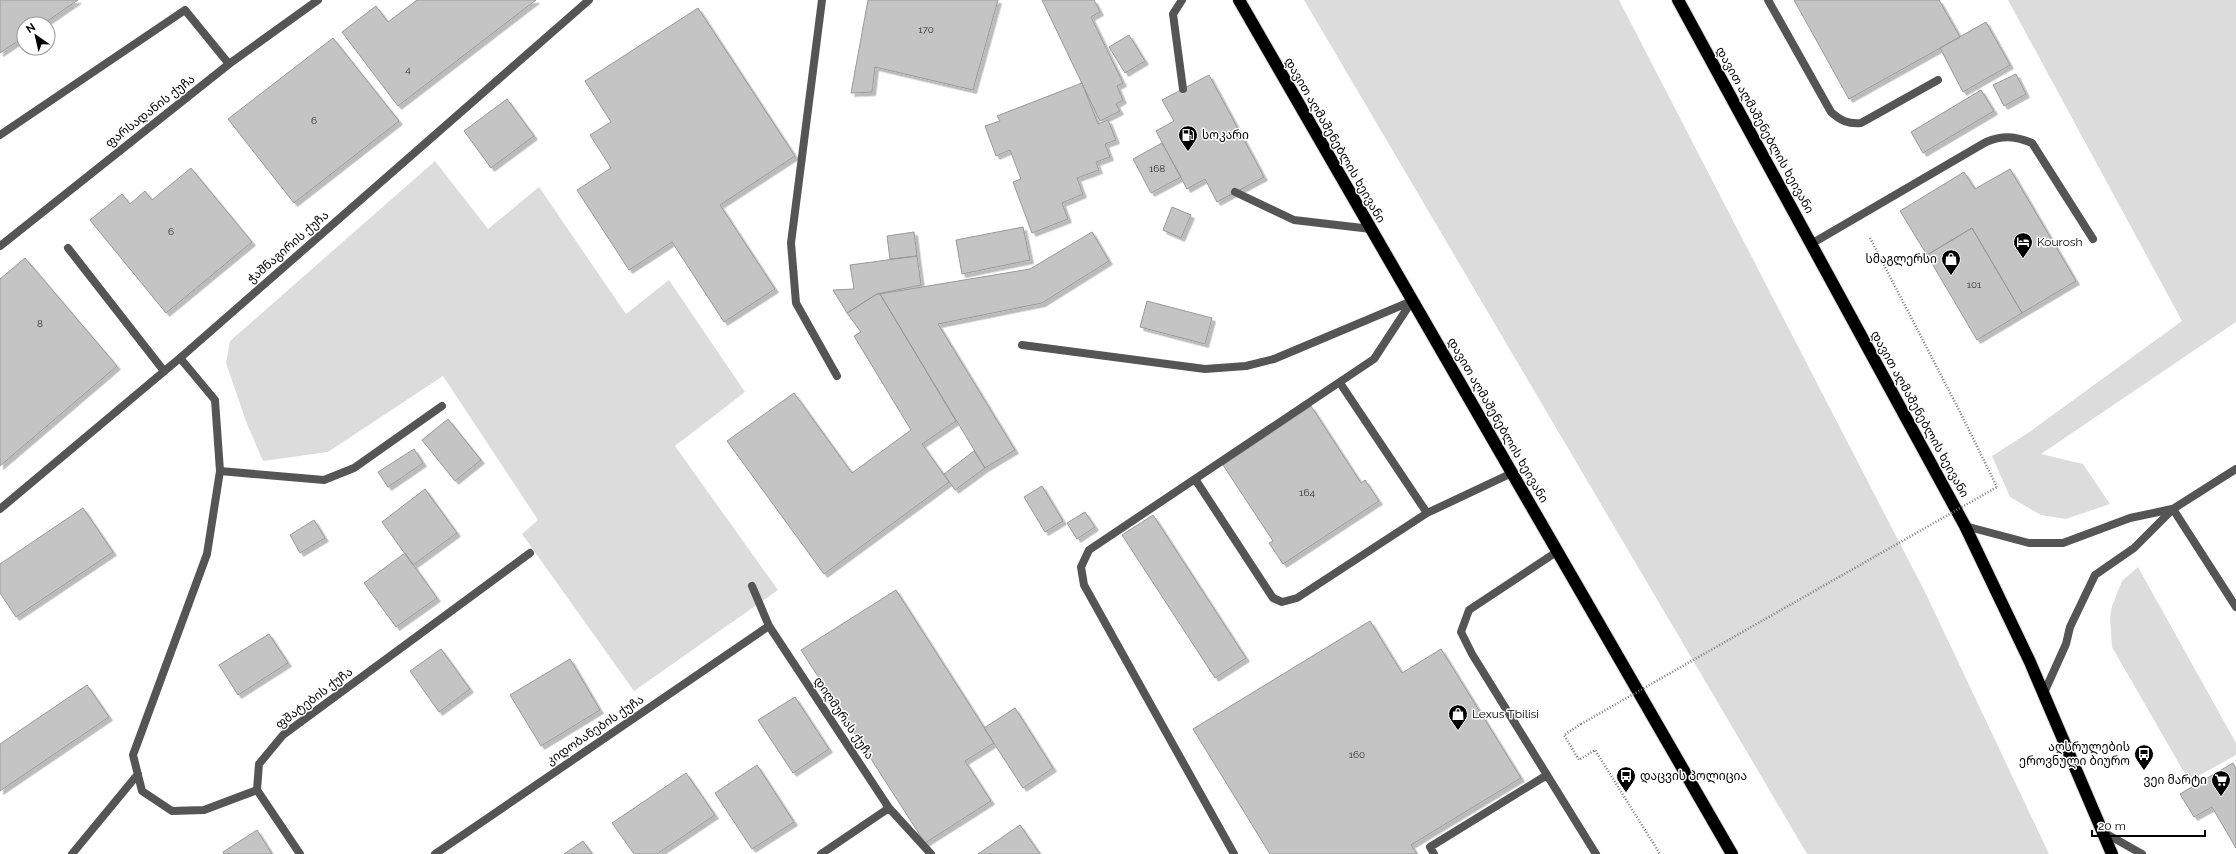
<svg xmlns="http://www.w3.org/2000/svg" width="2236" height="854" font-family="Raleway,'Noto Sans Georgian',sans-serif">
<defs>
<filter id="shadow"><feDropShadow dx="3.5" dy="3.5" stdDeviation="0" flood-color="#0004"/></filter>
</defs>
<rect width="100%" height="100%" fill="#fff"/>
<path fill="#dcdcdc" d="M1304,0H1619L1926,594L2049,854H1807Z
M2008,0H2236V322L2041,454L2083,464L2110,504L2066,519L2041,515L2010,497L1992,456L2028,433L2182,321Z
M435,161L488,229L539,187L626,314L669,280L745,392L675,446L778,590L634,691L522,534L538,520L443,376L328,452L263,461L247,424L226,363L230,341Z
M2138,567L2236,743V755L2189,781L2112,647L2110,618L2112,606L2122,581Z"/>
<path fill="#c4c4c4" stroke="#999" filter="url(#shadow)" d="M0,0H78L43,24H24V37L0,53Z
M417,0H536L398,106L342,32L376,6L388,22Z
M868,0H998L973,90L875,67L872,92L851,93Z
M1042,0H1094L1100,12L1091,17L1123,83L1117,86L1123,100L1116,104L1120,111L1100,121Z
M1794,0H1939L1960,37L1849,99Z
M698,8L795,156L720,205L775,289L724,322L672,242L629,270L577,190L611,168L590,135L611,122L585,81Z
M1986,22L2010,65L1963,92L1940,48Z
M1129,35L1145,61L1125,73L1109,47Z
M333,38L399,121L294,203L228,119Z
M2016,74L2026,94L2004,106L1993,85Z
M1209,75L1264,177L1217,202L1205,179L1187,189L1156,131L1174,121L1162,100Z
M1082,83L1098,124L1108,120L1116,140L1105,144L1110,157L1096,162L1099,170L1077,178L1083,194L1062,203L1068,219L1032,233L1013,182L1021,179L1010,150L996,156L985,126L1000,121L997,116Z
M1981,90L1994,111L1923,153L1911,132Z
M507,99L534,136L491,168L464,131Z
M1162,143L1181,177L1151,193L1133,159Z
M191,168L252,242L166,313L90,220L122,194L130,204L145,191L152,200Z
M2010,169L2076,281L2022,313L1972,228L1927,255L1900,211L1964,172L1975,189Z
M1172,207L1191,215L1181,238L1163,230Z
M1023,227L1030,260L962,274L956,240Z
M1972,228L2022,313L1977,340L1927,255Z
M914,232L917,256L890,259L887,236Z
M1092,232L1109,261L1042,303L938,324L1015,450L985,468L880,294L1030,269Z
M917,256L921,285L877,294L847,313L833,290L854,289L850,265Z
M25,258L117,366L0,466V279Z
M877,294H880L956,421L922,444L949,482L824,574L727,441L794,393L852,473L911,430L854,336L861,332L847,313Z
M1147,301L1212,318L1205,344L1140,327Z
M1311,406L1361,483L1365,480L1379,501L1283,564L1269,543L1273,541L1223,465Z
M448,419L481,460L455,481L422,440Z
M414,449L423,463L388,487L378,472Z
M974,451L985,468L955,490L944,474Z
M1042,486L1063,521L1045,532L1024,497Z
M425,489L457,533L413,565L382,522Z
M83,508L113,552L16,617L0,593V564Z
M1085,512L1095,527L1077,539L1067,523Z
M1153,515L1246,658L1215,678L1122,535Z
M314,520L325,538L300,553L290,535Z
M405,553L437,598L396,627L364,583Z
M896,590L994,743L965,761L991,801L925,843L801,650Z
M1370,621L1402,673L1441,649L1521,778L1411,845L1417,854H1270L1193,729Z
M269,634L288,663L238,695L219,665Z
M441,649L470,689L439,712L410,671Z
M570,659L600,710L541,746L510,695Z
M87,685L109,717L0,791V744Z
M795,697L829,749L793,773L758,720Z
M1015,708L1053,768L1023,788L984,728Z
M2233,763L2236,769V848L2212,807L2194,817L2180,794Z
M757,765L794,822L752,849L715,793Z
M686,773L715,815L657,854H634L612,823Z
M1020,825L1040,854H978Z
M257,830L272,854H224L223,852Z
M583,841L592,854H564Z"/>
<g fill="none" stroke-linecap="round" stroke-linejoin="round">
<g stroke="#dbdbdb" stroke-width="14">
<path id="highway" d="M1239,0L1732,854
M1678,0L1965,526L2030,662L2112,854"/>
</g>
<path stroke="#777" stroke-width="2.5" stroke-dasharray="1 2" stroke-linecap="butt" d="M1870,238L1960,412L1997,487
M1581,724L1564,735L1579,760L1595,750L1660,854"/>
<path stroke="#555" stroke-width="8" d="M1182,0L1173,14L1183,89
M1768,0L1831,112C1841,121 1848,124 1861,123L1938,80
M0,135L185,10L229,64
M1235,192L1294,220L1371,229
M1811,244L1986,142C2003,135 2015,136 2032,143L2093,239
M68,248L164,371
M1022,345L1205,369L1246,366L1274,359L1412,301
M1340,383L1427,513
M220,471L324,480L354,468L442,406
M1195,479L1273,598L1282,602L1297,598L1427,513L1512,473
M2173,509L2236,607
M1965,526L2029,543H2063L2130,518L2172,509
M1558,551L1469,610L1461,632L1472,654L1596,854
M2043,695L2066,644L2070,627L2095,575L2134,548L2173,509L2236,469
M2103,832L2142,854
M1234,854L1084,585L1081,567L1089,550L1374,359L1412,301
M1434,854L1430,847L1547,775"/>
<path stroke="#555" stroke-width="8" d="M822,0L791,243L796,303L837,376
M0,246L229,64L318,0
M180,358L215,400L220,471L207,554L133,755L142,791L172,811L204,810L257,790
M0,509L180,358L589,0
M752,586L769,626L889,808L931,854
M257,790L259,764L283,735L530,553
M257,790L300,854
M72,854L138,774
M435,854L769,626
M821,854L889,808"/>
<use href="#highway" stroke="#000" stroke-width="12"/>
<path stroke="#777" stroke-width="2.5" stroke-dasharray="1 2" stroke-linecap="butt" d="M1581,724L1997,487"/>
</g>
<defs>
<g id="fuel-pin" transform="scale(1)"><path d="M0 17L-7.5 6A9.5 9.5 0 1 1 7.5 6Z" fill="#000" stroke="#fff"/><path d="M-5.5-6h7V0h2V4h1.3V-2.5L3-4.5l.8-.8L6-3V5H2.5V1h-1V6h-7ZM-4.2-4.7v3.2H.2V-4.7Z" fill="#fff"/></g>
<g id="hotel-pin" transform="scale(1)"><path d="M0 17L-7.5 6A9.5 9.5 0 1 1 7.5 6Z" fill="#000" stroke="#fff"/><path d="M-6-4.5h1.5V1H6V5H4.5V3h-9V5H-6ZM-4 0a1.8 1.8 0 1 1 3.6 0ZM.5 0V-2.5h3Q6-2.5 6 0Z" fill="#fff"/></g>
<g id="shop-pin" transform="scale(1)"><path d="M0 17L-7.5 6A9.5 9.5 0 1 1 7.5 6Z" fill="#000" stroke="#fff"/><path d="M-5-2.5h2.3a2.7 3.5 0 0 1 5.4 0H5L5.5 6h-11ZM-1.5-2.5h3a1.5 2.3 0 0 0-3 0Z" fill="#fff"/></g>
<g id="bus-pin" transform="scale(1)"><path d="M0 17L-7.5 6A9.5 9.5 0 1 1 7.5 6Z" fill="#000" stroke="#fff"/><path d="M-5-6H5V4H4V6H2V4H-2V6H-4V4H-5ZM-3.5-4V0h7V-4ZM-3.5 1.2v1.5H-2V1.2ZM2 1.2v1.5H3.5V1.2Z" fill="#fff"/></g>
<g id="supermarket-pin" transform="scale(1)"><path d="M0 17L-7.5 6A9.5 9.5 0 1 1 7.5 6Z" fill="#000" stroke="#fff"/><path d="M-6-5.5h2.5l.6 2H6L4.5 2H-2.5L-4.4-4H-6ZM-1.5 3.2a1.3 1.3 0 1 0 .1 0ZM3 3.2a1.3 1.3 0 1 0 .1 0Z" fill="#fff"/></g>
</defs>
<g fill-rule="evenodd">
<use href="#fuel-pin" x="1188" y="135"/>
<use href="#hotel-pin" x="2023" y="242"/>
<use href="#shop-pin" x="1951" y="259"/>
<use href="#shop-pin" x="1458" y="714"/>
<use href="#bus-pin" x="2144" y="754"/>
<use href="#bus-pin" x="1626" y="776"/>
<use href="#supermarket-pin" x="2221" y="780"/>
</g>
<g text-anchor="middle" stroke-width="3" stroke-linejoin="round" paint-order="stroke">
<g font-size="10" fill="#313131">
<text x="926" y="33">170</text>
<text x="408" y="73">4</text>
<text x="314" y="124">6</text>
<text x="1157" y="172">168</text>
<text x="171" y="235">6</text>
<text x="1974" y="288">101</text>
<text x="40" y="327">8</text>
<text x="1307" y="496">164</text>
<text x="1357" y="758">160</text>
</g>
<g font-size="12" fill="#000" stroke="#fff">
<text transform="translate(150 111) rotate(-38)" y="4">ფარსადანის ქუჩა</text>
<text transform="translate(1765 130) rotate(61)" y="4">დავით აღმაშენებლის ხეივანი</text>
<text transform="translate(1335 140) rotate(60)" y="4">დავით აღმაშენებლის ხეივანი</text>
<text transform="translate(288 247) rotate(-41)" y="4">ჭაშნაგირის ქუჩა</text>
<text transform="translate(1920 414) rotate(61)" y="4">დავით აღმაშენებლის ხეივანი</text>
<text transform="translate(1498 420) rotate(60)" y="4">დავით აღმაშენებლის ხეივანი</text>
<text transform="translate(314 698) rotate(-37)" y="4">ფშატების ქუჩა</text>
<text transform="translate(844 718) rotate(56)" y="4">დიღმურას ქუჩა</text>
<text transform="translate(595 730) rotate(-34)" y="4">კიდობანების ქუჩა</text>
</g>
<g font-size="12" fill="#000" stroke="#fff" text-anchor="start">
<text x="1202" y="139">სოკარი</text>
<text x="2037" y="246">Kourosh</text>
<text x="1937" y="263" text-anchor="end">სმაგლერსი</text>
<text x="1472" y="718">Lexus Tbilisi</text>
<text x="2130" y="751" text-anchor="end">აღსრულების<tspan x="2130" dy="14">ეროვნული ბიურო</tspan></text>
<text x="1640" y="780">დაცვის პოლიცია</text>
<text x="2207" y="784" text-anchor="end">ვეი მარტი</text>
</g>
</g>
<g transform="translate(36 36) rotate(326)"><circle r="19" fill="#ffffff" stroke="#999999"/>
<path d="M0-3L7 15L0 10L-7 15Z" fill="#000000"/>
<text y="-6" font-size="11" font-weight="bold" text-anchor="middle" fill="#000000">N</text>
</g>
<path d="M2092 830v6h113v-6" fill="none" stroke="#000000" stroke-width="2"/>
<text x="2098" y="830" font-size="12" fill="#000000" stroke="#ffffff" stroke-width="3" paint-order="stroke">20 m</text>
</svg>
